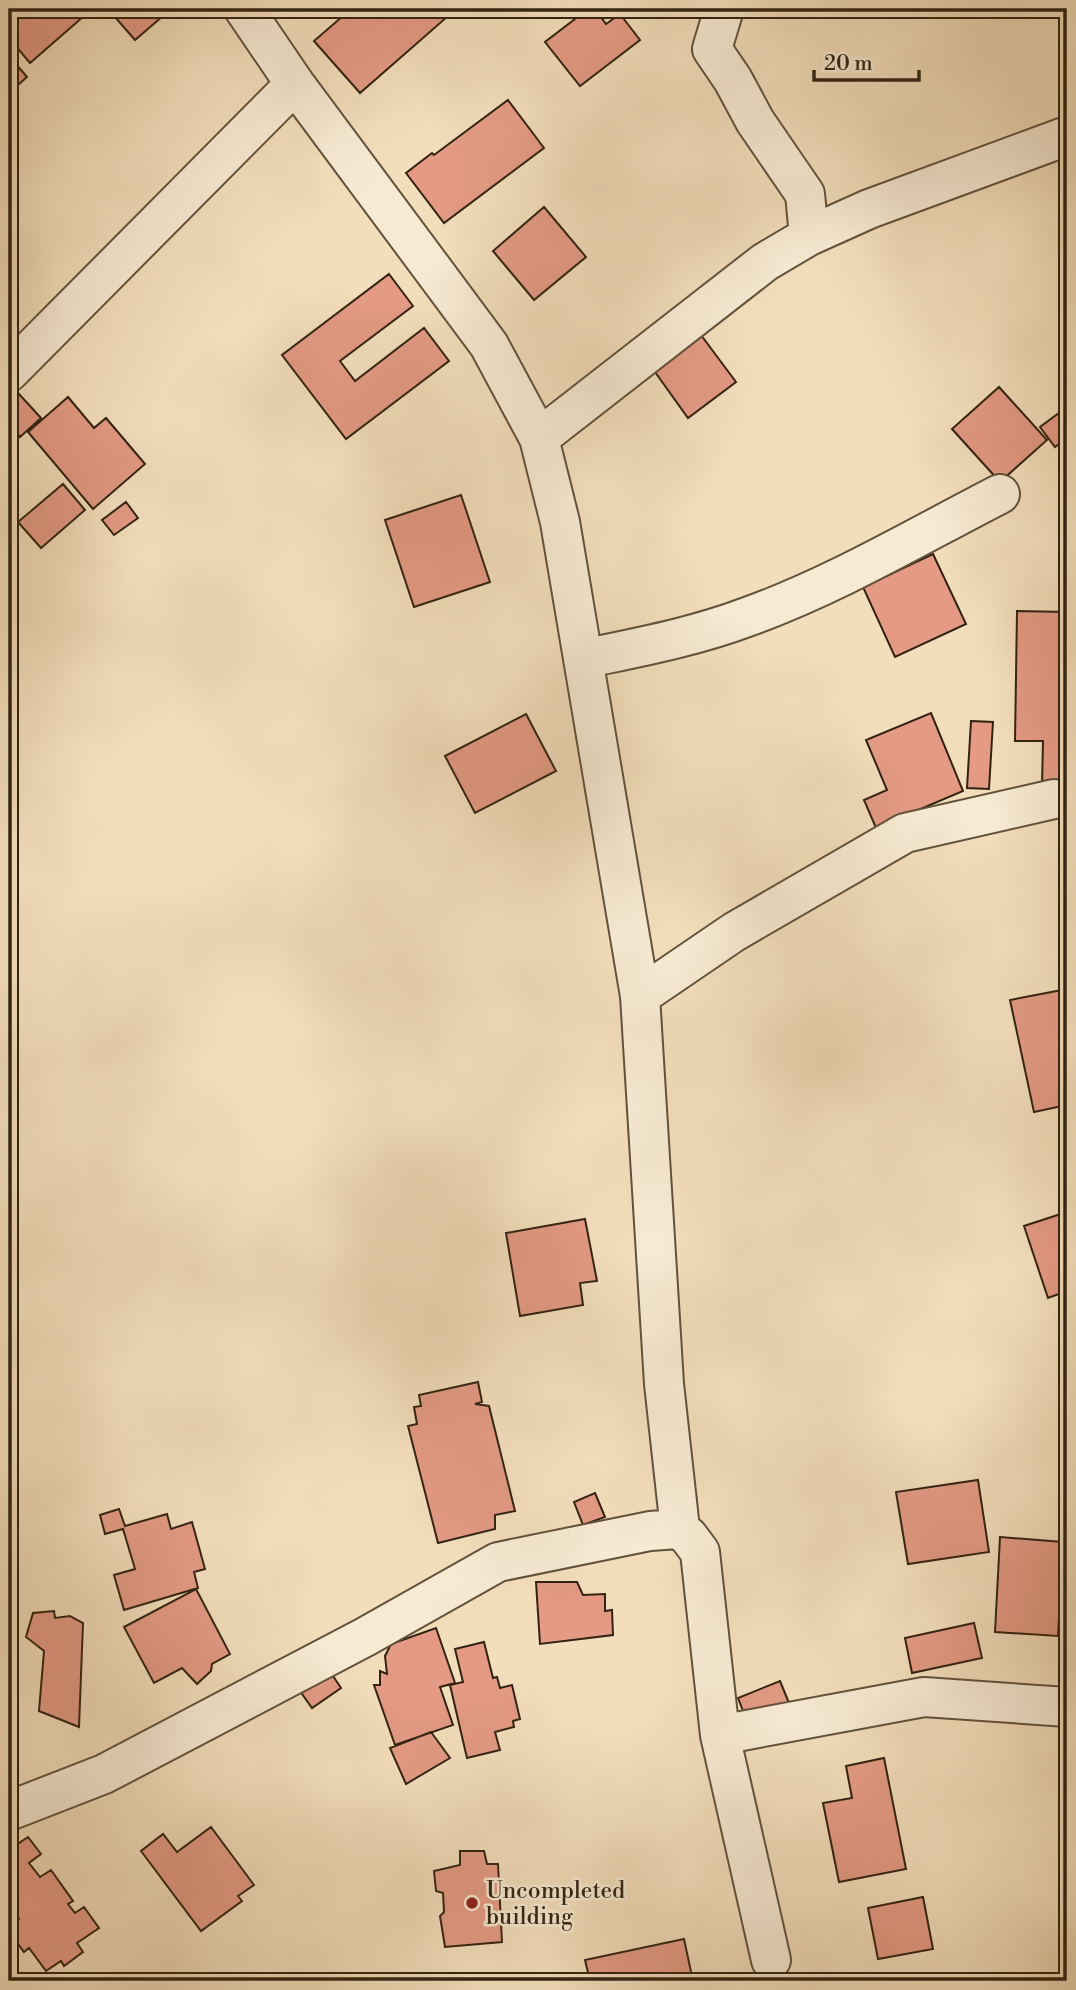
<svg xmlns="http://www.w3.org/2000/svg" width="1076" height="1990" font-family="'Libre Bodoni',serif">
<rect width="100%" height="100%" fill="#f3debc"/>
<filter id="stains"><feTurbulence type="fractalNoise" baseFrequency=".00286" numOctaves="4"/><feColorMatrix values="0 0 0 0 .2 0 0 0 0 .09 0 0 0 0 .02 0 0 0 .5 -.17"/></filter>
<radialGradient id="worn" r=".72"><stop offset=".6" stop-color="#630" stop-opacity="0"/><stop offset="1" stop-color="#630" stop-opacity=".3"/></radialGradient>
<path fill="#e49a85" stroke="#322311" stroke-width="2" d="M9,9H92L30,63L9,38Z
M108,9H171L135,40Z
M351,9H440L447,17L360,93L314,41Z
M588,9H595L606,24L620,14L640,40L580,86L545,42Z
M9,56L27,77L9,93Z
M508,100L544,148L444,223L406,173L432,153L434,155Z
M544,207L586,257L534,300L493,251Z
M389,274L413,306L340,361L355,381L424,328L449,361L346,439L282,355Z
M698,331L736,382L688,418L650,365Z
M999,387L1047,440L1000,482L952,429Z
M19,394L41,418L20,437L9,424V403Z
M68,397L94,428L106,418L145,464L93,509L28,432Z
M1067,407V438L1055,447L1040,427Z
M63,484L85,510L41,548L18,522Z
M461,495L490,582L414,607L385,520Z
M126,502L138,518L114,535L102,520Z
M933,554L966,624L895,657L863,587Z
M1017,611L1067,612V786L1042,785L1043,741H1015Z
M931,713L963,791L876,828L864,800L887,790L866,740Z
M526,714L556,771L475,813L445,756Z
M971,721L993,722L989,789L967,788Z
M1067,989V1105L1034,1112L1010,1000Z
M1067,1212V1291L1048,1298L1024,1226Z
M585,1219L597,1281L580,1283L583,1305L520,1316L506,1233Z
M478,1382L482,1402L475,1404L489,1406L515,1511L495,1515V1529L438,1543L408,1426L417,1424L414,1407L421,1406L419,1395Z
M978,1480L989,1552L908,1564L896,1492Z
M595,1493L605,1517L583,1525L574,1502Z
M119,1509L125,1526L167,1514L171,1529L192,1522L205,1569L194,1572L198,1588L124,1610L114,1575L135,1569L123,1529L105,1534L100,1515Z
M1000,1537L1063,1542L1058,1636L995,1632Z
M536,1582H577L583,1595L605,1594V1611L612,1610L613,1635L540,1644Z
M196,1589L230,1654L212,1664L211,1671L197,1684L182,1668L154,1683L124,1627Z
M54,1611L55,1618L70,1616L83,1623L79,1727L39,1711L44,1651L26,1637L33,1613Z
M974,1623L982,1658L912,1673L905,1638Z
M436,1628L455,1683L440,1687L453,1725L395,1745L374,1685H380V1671L387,1674L385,1656L391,1644Z
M484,1642L493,1678L497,1677L500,1688L512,1685L520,1719L513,1721L514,1727L495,1732L500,1750L467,1758L450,1685L463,1682L455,1649Z
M325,1664L341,1688L312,1708L295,1684Z
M780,1681L789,1703L747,1721L738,1698Z
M431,1732L450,1758L406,1784L390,1748Z
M884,1758L906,1869L839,1882L823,1803L852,1798L846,1766Z
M211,1827L254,1885L238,1896L242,1901L201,1931L141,1851L163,1834L177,1852Z
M28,1837L41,1854L29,1863L40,1877L51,1870L73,1901L68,1904L75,1913L84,1907L99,1928L77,1943L83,1952L64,1966L61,1961L46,1971L29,1948L24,1952L9,1932V1927L19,1919L15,1913L9,1918V1845L13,1847Z
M460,1851H484L487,1864H498L502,1942L445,1947L440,1916L444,1912L443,1893L436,1891L434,1871L460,1865Z
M923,1897L933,1949L878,1959L868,1908Z
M684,1939L693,1981H590L585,1960Z"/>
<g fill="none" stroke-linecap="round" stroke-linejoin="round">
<g stroke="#62523c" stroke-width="42">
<path id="minor" d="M724,9L712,49L733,80L755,121L805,194L809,236
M9,372L295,84
M539,438L765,262L809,236L869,209L1067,136
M583,659C639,647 694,637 747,617C834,586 918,536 1000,494
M640,996L734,932L905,833L1054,799
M678,1529L688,1536L700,1552L720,1735L771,1960
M720,1735L924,1697L1067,1707
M9,1811L104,1774L365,1637L498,1562L650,1531L678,1529L679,1520L664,1384L640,996L560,522L539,438L489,345L295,84L244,9"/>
</g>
<use href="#minor" stroke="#f7ead3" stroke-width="38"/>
</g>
<circle fill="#8f2418" stroke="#f7ead3" stroke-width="2.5" cx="472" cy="1903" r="7"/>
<g text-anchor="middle" stroke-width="5" stroke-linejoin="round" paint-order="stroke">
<g font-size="23" fill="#322311" stroke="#f7ead3" text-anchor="start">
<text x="486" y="1898">Uncompleted<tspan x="486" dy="26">building</tspan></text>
</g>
</g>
<rect width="1076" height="1990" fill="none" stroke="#f3debc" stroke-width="35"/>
<rect x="10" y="10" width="1055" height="1969" fill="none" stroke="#322311" stroke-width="3.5"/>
<rect x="18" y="18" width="1041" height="1955" fill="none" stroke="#322311" stroke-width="2"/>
<path d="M814 70v10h105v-10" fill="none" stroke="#322311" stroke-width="3.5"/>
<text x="824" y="70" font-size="21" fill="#322311" stroke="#f7ead3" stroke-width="5" paint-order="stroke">20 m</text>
<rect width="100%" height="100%" filter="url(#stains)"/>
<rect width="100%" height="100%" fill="url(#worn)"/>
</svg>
